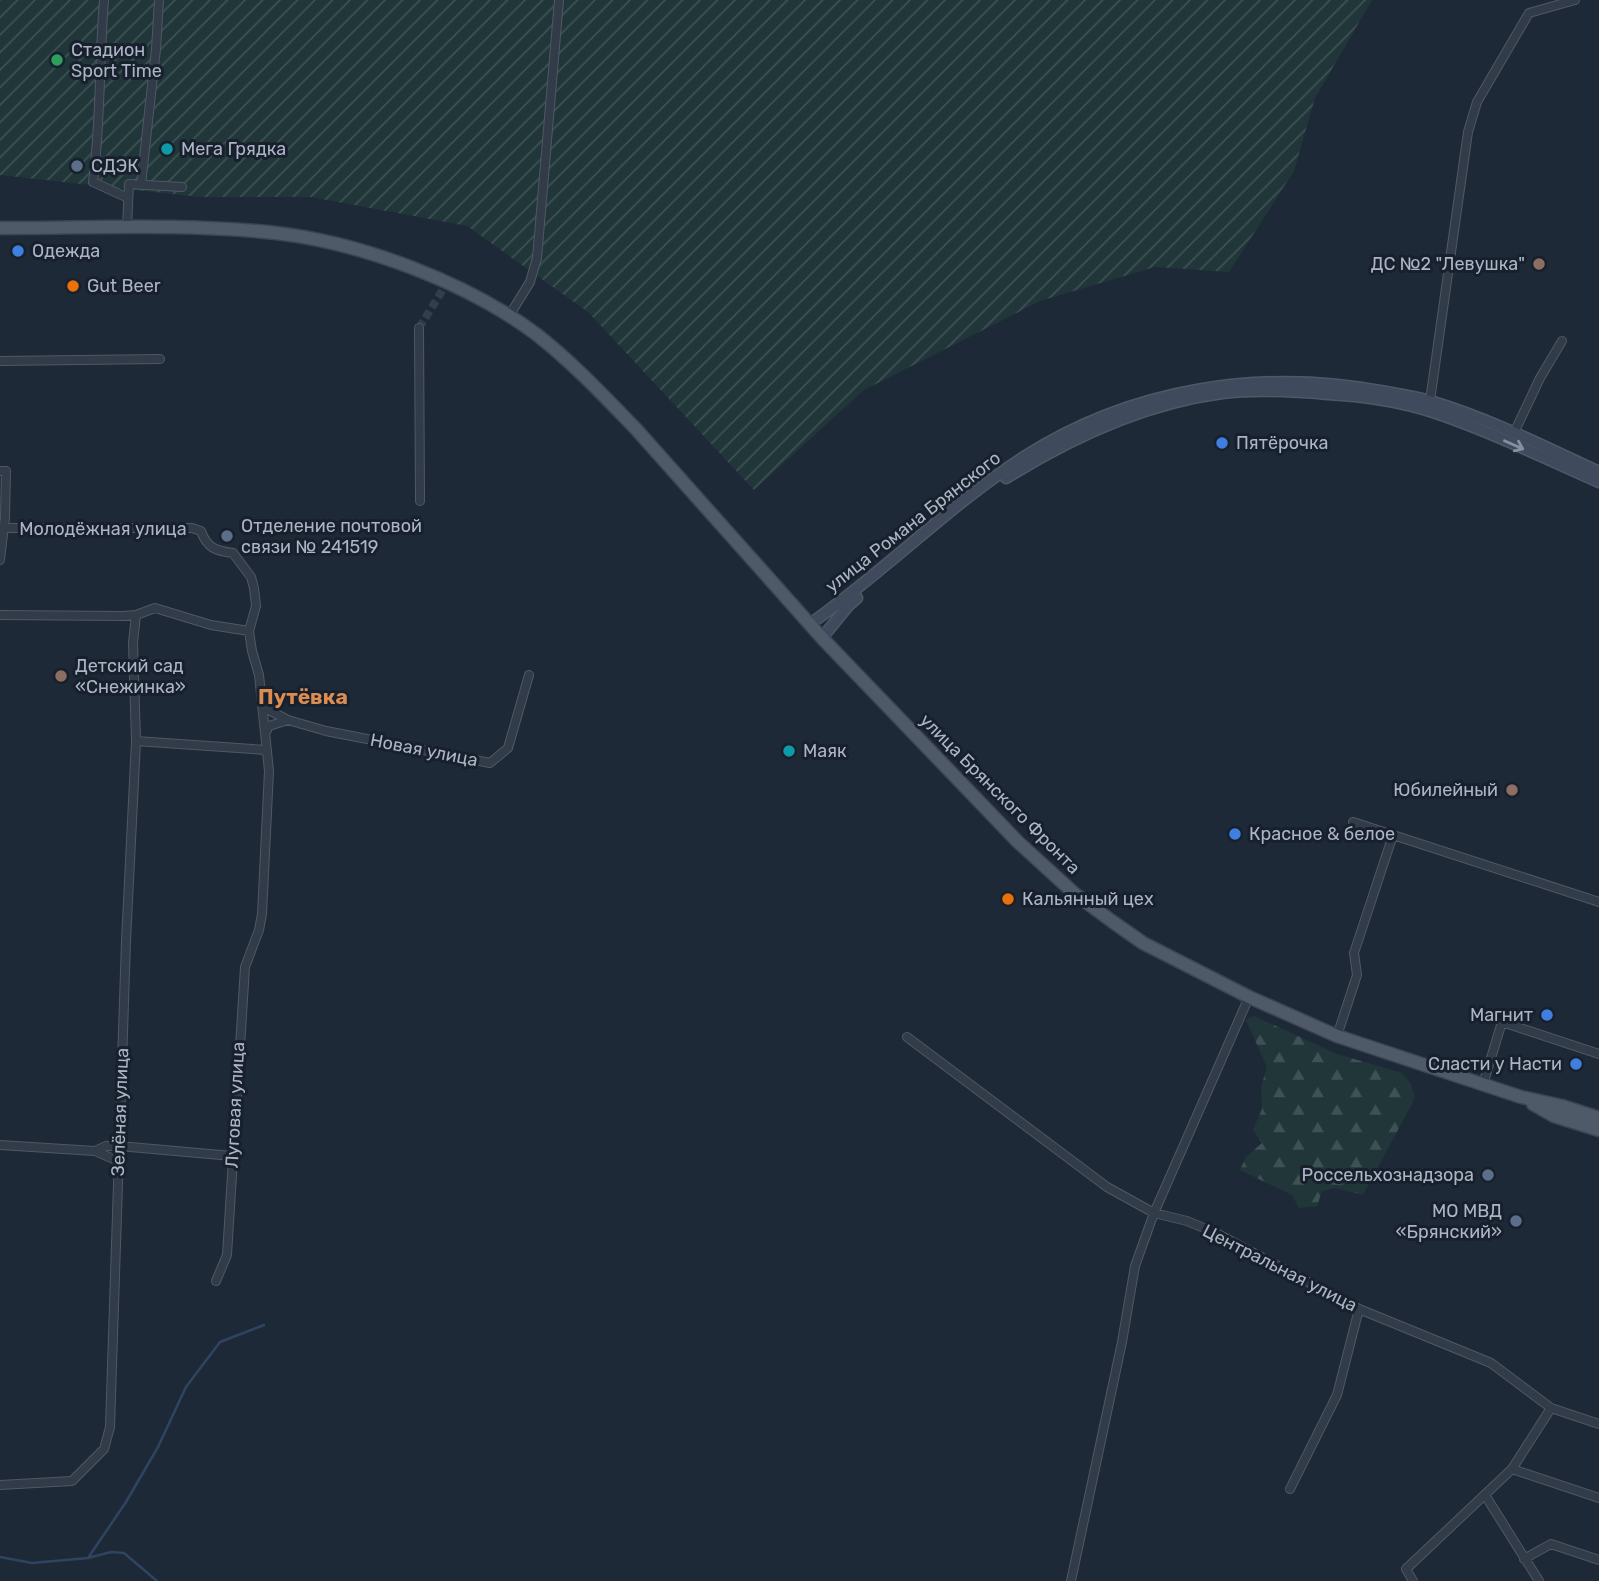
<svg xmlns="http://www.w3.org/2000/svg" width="1599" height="1581" font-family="Rubik,sans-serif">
<defs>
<pattern id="forest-firs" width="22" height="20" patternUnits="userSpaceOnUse" patternTransform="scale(1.75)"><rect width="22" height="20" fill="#203639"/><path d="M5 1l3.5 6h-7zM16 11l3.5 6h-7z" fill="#3e5154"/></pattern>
<pattern id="garden-furrows" width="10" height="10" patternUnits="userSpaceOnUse" patternTransform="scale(1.75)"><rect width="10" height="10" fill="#203639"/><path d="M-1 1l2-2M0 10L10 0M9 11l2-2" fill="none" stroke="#3e5154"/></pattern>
</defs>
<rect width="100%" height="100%" fill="#1e2938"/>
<path fill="url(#forest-firs)" d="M1254,1016L1337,1054L1402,1073L1411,1084L1415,1098L1363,1195L1335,1188L1322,1191L1317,1206L1299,1208L1292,1195L1240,1170L1246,1157L1262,1143L1253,1130L1262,1109L1261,1087L1267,1067L1246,1020Z"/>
<path fill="url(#garden-furrows)" d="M0,0H1372L1315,98L1294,171L1229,272L1155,267L1040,301L864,390L754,490L588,312L467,226L311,197H199L0,175Z"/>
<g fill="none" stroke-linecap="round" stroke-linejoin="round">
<path stroke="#2f4461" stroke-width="2.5" d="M0,1557L32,1563L88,1558L111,1552L124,1553L157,1581
M88,1558L126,1502L158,1447L186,1387L220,1342L264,1325"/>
<path stroke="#333e4d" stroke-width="8" stroke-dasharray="8 4" stroke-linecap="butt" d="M419,328L447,283"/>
<g stroke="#4f5866" stroke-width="10">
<path id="street" d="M104,0C99,61 101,121 93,182L128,198
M141,185L156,49L159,0
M127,227L129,184L182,187
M509,316L530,282L537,258L559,0
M419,328L420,501
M0,361L160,359
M1430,401L1468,132L1477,102L1529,13L1575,0
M1514,433L1540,378L1562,341
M0,471H6L5,517L0,560
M4,528H192L201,531C207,548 216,551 233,553L251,577L254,588L256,606L249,631L252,651L259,675L269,771L262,914L259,930L245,967L227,1255L216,1281
M0,615L124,616L136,615L155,608L211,625L249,631
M263,707L288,720L326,731L490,763L508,748L529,675
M265,734L269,726L288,720
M136,741L266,750
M1353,822L1393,835
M1337,1036L1357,975L1354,953L1393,835L1599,902
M907,1037L1107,1187L1154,1213L1187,1221L1216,1233L1359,1309L1491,1363L1551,1408L1599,1424
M1483,1084L1502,1022L1599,1054
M0,1145L95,1151L118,1161
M95,1151L106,1146H119L232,1156
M1512,1469L1599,1498
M0,1485L72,1481L104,1449L110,1427L126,941L136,741L133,643L136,615
M1290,1489L1337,1395L1359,1309
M1485,1495L1539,1581
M1524,1559L1551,1544L1599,1560
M1071,1581L1122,1342L1135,1266L1154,1213L1249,997
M1413,1581L1406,1569L1512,1469L1551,1408"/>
</g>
<g stroke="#4f5866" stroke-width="13">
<path id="secondary" d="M1006,478C1070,438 1146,403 1222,393C1256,389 1294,391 1328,394C1363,396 1399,401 1433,412C1490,431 1544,458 1599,482
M810,624C884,572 948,506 1024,457C1132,388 1261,368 1386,392C1401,395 1418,397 1433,402C1490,419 1545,447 1599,472
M822,638L848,606L857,598"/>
</g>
<g stroke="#3b4452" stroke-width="15">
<path id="primary" d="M0,228C92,228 184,223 276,233C362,243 466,282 536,334C572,362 604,396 636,429L822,638L1018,842L1075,894L1113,922L1143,943L1249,997L1337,1036L1521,1097L1562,1106L1599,1118
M1533,1104L1554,1116L1599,1130"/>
</g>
<use href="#street" stroke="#323b48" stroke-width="8"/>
<use href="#secondary" stroke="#3f4a5c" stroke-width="10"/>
<use href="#primary" stroke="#4f5a69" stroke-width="12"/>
</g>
<defs><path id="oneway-shaft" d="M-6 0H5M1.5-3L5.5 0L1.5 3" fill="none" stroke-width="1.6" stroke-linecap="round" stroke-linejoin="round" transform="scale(1.75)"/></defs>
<use stroke="#8590a0" href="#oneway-shaft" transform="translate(1514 445) rotate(24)"/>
<circle fill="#2e9e5b" stroke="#17202c" stroke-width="2.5" cx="57" cy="60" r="7"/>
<g fill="#0f9aa8" stroke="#17202c" stroke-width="2.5">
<circle cx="167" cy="149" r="7"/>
<circle cx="789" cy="751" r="7"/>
</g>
<g fill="#5c6f8a" stroke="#17202c" stroke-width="2.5">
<circle cx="77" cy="166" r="7"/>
<circle cx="227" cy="536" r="7"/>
<circle cx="1488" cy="1175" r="7"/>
<circle cx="1516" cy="1221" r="7"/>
</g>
<g fill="#3f7fe0" stroke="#17202c" stroke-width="2.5">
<circle cx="18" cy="251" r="7"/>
<circle cx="1222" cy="443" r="7"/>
<circle cx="1235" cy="834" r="7"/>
<circle cx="1547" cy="1015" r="7"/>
<circle cx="1576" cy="1064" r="7"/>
</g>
<g fill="#8d6e63" stroke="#17202c" stroke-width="2.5">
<circle cx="1539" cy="264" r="7"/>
<circle cx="61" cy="676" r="7"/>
<circle cx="1512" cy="790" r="7"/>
</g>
<g fill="#e8710a" stroke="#17202c" stroke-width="2.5">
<circle cx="73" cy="286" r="7"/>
<circle cx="1008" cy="899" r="7"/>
</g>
<g text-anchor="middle" stroke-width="6" stroke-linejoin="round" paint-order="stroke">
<g font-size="18" fill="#abb5c5" stroke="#17202c" text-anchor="start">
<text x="71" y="56">Стадион<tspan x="71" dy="21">Sport Time</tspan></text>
<text x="181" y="155">Мега Грядка</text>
<text x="91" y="172">СДЭК</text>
<text x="32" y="257">Одежда</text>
<text x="1525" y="270" text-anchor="end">ДС №2 "Левушка"</text>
<text x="87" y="292">Gut Beer</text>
<text x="1236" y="449">Пятёрочка</text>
<text x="241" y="532">Отделение почтовой<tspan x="241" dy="21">связи № 241519</tspan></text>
<text x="75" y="672">Детский сад<tspan x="75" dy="21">«Снежинка»</tspan></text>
<text x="803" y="757">Маяк</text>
<text x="1498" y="796" text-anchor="end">Юбилейный</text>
<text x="1249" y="840">Красное &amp; белое</text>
<text x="1022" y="905">Кальянный цех</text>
<text x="1533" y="1021" text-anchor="end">Магнит</text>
<text x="1562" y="1070" text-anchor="end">Сласти у Насти</text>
<text x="1474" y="1181" text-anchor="end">Россельхознадзора</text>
<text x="1502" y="1217" text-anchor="end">МО МВД<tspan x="1502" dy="21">«Брянский»</tspan></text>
</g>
<g font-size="18" fill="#abb5c5" stroke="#17202c">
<text transform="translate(913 522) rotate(-38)" y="6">улица Романа Брянского</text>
<text x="103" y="535">Молодёжная улица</text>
<text transform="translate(424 750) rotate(11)" y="6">Новая улица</text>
<text transform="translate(1000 794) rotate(45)" y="6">улица Брянского Фронта</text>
<text transform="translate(235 1105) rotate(-87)" y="6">Луговая улица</text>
<text transform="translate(120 1112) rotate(-88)" y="6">Зелёная улица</text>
<text transform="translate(1280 1268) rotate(27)" y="6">Центральная улица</text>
</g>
<g font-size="21" font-weight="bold" fill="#db8c51" stroke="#17202c">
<text x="303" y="704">Путёвка</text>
</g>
</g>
</svg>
